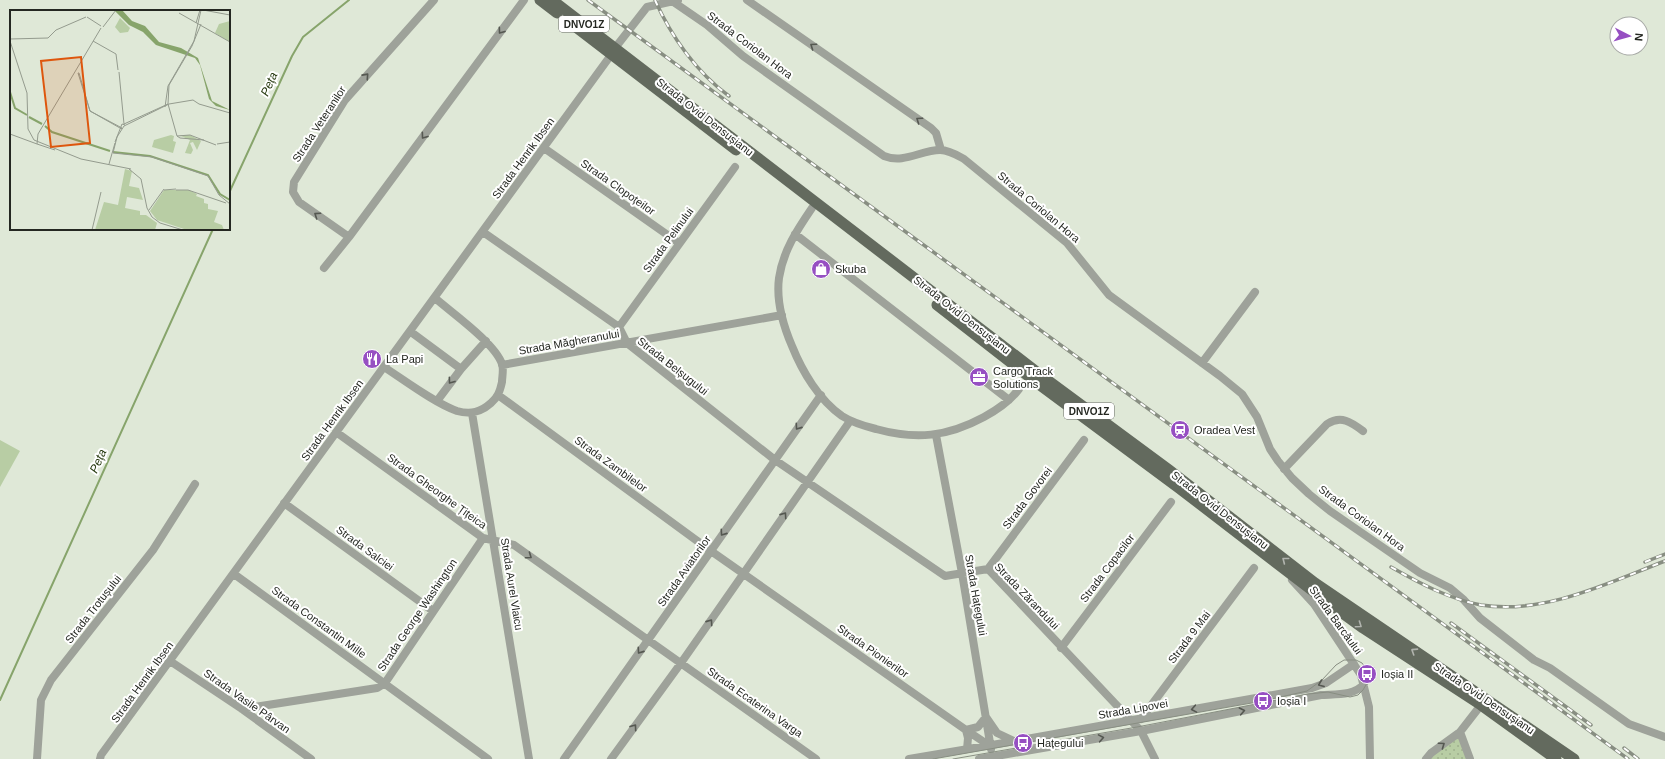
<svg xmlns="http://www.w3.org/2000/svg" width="1665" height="759" font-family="Helvetica,sans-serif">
<defs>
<pattern id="green-dots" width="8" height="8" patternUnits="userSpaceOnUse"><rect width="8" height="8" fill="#b8cda4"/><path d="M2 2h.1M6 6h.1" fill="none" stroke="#9eb08d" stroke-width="1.8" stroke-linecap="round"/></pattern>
</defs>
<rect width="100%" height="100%" fill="#dfe8d7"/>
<path fill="url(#green-dots)" d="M1460,732L1470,759H1426Z"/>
<path fill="#b8cda4" d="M0,440L20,451L0,487Z"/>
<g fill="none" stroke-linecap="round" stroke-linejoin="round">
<path stroke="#87a46b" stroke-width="2" d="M229,193L292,56L303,37L349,0
M0,700L213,229"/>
<path stroke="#9ea29a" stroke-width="8" d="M747,0L931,128L936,133L941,150
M672,1L707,25L743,56L884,156C904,164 921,150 940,150C949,150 957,155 964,159L1067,243L1109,295L1220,376L1242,394L1257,417L1270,449L1278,461L1292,478L1309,494L1330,511L1420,573L1450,588L1463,599L1480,618L1534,660L1550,668L1629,724L1665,737
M615,48L647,7L678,0
M544,148L679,243
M812,208C797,230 783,251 779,278C776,301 783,325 792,346C802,371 819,400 842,416C853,423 864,426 876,429C916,440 947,437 984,417C997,410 1010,401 1019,389
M483,232L619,327L627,343L775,460L945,576L988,569L1141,731L1155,759
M795,234L1009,400
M349,237L299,202L293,192L294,182L345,100L434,0
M324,268L349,237L524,0
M619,327L735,167
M411,332L461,369
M1202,363L1255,292
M502,365L782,315
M384,367C404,380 436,404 457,411C471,415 481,412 491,403C498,397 500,391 502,382C502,377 504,369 502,364C495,343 452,313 435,298
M498,395L711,551L966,730L990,746
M437,401L461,369L486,341
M472,413L529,759
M336,432L483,538L514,545L816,759
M936,435L962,573L991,749
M1284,469L1327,424C1341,415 1351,422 1363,431
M284,503L433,611
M988,569L1084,440
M234,574L488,759
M1292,580L1314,604L1361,675L1369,707L1370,759
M1061,648L1171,502
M170,661L242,709L311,759
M242,709L377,688L385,683L483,538
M1141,719L1254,568
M966,730L978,727L986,717L997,733L1014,741
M966,730L968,738L967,749
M1460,732L1470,759
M37,759L41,700L51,680L153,550L195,484
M100,759L101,755L611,55
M564,759L821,395
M611,759L681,663L850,421
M909,759L1021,740L1312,688L1326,683L1354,664
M979,759L1141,731L1321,695C1336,694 1354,696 1364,684
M1426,759L1431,753L1460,732L1481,705"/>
<path stroke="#636a5e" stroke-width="11" d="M540,0L557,13
M552,0L1042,376L1169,470L1315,583L1574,759
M577,28L736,150
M937,305L1036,382L1179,488L1326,601L1363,628L1481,705L1556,759"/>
<path stroke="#888e82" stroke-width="1" d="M933,759L1263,701L1307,691L1322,680L1336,665L1344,660H1356L1362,663L1365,667L1367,674V683L1363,690L1358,695L1350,697L1328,692L1308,694L1137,727L953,759"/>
<g stroke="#888e82" stroke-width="3.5">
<path id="rail" d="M588,0L1628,759
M655,0C671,36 696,72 729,96
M1645,562L1665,554
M1391,567C1419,583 1449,599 1481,605C1544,615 1608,583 1665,561
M1451,623L1591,725
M1624,748L1638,759"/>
</g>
<use href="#rail" stroke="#fff" stroke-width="2" stroke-dasharray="6" stroke-linecap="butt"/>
</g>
<defs><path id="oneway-chevron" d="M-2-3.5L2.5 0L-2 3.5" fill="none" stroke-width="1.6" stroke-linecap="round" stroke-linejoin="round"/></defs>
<g stroke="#555851">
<use href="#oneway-chevron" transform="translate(501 31) rotate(126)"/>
<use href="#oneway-chevron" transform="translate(813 46) rotate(-145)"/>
<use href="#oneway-chevron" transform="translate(366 76) rotate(-48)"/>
<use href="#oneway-chevron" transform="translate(919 120) rotate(-145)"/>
<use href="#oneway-chevron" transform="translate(424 136) rotate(126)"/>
<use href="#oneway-chevron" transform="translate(317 215) rotate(-146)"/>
<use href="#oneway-chevron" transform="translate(451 381) rotate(126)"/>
<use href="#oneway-chevron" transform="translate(798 427) rotate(125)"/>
<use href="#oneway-chevron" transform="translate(784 515) rotate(-55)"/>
<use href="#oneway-chevron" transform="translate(723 533) rotate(125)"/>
<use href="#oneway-chevron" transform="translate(529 556) rotate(35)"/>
<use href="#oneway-chevron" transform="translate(710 622) rotate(-55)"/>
<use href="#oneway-chevron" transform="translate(640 651) rotate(125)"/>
<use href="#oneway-chevron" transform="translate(1321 684) rotate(159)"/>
<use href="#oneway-chevron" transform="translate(1194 709) rotate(170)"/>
<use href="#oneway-chevron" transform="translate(1242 711) rotate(-11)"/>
<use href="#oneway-chevron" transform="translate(634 727) rotate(-54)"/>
<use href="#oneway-chevron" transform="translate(1101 738) rotate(-10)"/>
<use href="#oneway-chevron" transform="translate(1442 745) rotate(-35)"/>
</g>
<g stroke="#b1b4ae">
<use href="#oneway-chevron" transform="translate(1285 560) rotate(-142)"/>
<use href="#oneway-chevron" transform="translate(1359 625) rotate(35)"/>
<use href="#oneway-chevron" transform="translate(1414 651) rotate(-147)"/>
</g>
<defs>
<g id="shop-disc" transform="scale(1)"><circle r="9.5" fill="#964fc2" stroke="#fff"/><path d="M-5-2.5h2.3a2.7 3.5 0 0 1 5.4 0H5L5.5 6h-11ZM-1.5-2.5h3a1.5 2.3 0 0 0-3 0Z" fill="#fff"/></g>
<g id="restaurant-disc" transform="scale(1)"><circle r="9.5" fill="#964fc2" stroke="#fff"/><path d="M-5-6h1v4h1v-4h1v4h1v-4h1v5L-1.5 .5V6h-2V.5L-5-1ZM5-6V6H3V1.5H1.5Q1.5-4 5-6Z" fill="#fff"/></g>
<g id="office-disc" transform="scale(1)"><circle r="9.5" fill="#964fc2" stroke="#fff"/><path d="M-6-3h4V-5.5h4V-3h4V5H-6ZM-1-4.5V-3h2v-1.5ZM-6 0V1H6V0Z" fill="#fff"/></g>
<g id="station-disc" transform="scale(1)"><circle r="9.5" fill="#964fc2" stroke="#fff"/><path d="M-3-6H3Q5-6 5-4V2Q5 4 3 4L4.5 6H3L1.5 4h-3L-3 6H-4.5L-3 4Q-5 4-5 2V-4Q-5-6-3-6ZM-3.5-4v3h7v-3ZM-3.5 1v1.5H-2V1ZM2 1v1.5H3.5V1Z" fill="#fff"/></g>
<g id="bus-disc" transform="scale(1)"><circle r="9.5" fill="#964fc2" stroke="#fff"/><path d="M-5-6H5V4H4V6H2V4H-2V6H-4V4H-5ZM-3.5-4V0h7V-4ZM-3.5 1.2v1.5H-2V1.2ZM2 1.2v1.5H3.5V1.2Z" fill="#fff"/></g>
</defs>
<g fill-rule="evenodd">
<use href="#shop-disc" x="821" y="269"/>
<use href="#restaurant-disc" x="372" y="359"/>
<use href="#office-disc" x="979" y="377"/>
<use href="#station-disc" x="1180" y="430"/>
<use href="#bus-disc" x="1367" y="674"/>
<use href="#bus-disc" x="1263" y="701"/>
<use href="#bus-disc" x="1023" y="743"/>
</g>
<g text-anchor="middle" stroke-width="4" stroke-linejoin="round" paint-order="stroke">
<g fill="#fff" stroke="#666864" stroke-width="1">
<rect x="559" y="16" width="50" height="16" rx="3"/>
<rect x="1064" y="403" width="50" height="16" rx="3"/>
</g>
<g font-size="10" font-weight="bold" fill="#242721">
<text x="584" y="28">DNVO1Z</text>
<text x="1089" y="415">DNVO1Z</text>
</g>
<g font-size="11" fill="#242721" stroke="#fff">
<text transform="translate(750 45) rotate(37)" y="4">Strada Coriolan Hora</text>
<text transform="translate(705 117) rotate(38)" y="4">Strada Ovid Densușianu</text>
<text transform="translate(319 124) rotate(-57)" y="4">Strada Veteranilor</text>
<text transform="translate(523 158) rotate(-54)" y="4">Strada Henrik Ibsen</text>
<text transform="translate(618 187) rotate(35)" y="4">Strada Clopoțeilor</text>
<text transform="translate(1039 207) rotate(40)" y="4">Strada Coriolan Hora</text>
<text transform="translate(668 240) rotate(-54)" y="4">Strada Pelinului</text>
<text transform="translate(962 315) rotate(38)" y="4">Strada Ovid Densușianu</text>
<text transform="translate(569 342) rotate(-10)" y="4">Strada Măgheranului</text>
<text transform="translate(673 366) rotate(38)" y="4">Strada Belșugului</text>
<text transform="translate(332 420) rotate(-54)" y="4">Strada Henrik Ibsen</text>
<text transform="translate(611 464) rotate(36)" y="4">Strada Zambilelor</text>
<text transform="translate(437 491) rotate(36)" y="4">Strada Gheorghe Țițeica</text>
<text transform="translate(1027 498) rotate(-53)" y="4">Strada Govorei</text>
<text transform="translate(1220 510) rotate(38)" y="4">Strada Ovid Densușianu</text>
<text transform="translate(1362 518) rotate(36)" y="4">Strada Coriolan Hora</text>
<text transform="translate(365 548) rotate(36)" y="4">Strada Salciei</text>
<text transform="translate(1107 568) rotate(-53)" y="4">Strada Copacilor</text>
<text transform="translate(684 571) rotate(-55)" y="4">Strada Aviatorilor</text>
<text transform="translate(512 584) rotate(81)" y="4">Strada Aurel Vlaicu</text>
<text transform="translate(976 595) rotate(80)" y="4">Strada Hațegului</text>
<text transform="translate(1027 596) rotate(46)" y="4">Strada Zărandului</text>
<text transform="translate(93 609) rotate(-52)" y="4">Strada Trotușului</text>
<text transform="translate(417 615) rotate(-56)" y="4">Strada George Washington</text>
<text transform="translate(1336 620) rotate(54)" y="4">Strada Barcăului</text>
<text transform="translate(319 622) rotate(36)" y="4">Strada Constantin Mille</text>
<text transform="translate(1189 637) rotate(-53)" y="4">Strada 9 Mai</text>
<text transform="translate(873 651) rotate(35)" y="4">Strada Pionierilor</text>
<text transform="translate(142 682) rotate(-54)" y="4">Strada Henrik Ibsen</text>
<text transform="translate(1484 698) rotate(34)" y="4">Strada Ovid Densușianu</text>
<text transform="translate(247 701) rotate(35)" y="4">Strada Vasile Pârvan</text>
<text transform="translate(755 702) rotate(35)" y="4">Strada Ecaterina Varga</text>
<text transform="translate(1133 709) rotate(-10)" y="4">Strada Lipovei</text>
</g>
<g font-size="11" fill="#242721" stroke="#fff" text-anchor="start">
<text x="835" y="273">Skuba</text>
<text x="386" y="363">La Papi</text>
<text x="993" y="375">Cargo Track<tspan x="993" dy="13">Solutions</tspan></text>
<text x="1194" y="434">Oradea Vest</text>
<text x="1381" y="678">Ioșia II</text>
<text x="1277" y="705">Ioșia I</text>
<text x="1037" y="747">Hațegului</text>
</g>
<g font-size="12" font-style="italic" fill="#283b11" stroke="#fff">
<text transform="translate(269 84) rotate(-66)" y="4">Peța</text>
<text transform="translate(98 461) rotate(-66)" y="4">Peța</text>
</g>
</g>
<g transform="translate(10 10)">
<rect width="220" height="220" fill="#dfe8d7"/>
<path d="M220,11V32L205,23L209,14ZM161,125L164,126L163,131L166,132L163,143L142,137L144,130ZM169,125H180L191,131L187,140L183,132L180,133L183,140L181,144L175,143L180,130ZM115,159L122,161L119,176L129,178L133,190L117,187L115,198L130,201V205H136L147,213L145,220H85L94,192L108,195Z" fill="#b8cda4"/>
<path d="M154,180H179L187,184L186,186L194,189V193L198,194V199L208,201L204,212L212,215L214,220H177L147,210L140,201Z" fill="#b8cda4"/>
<path d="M110,8L120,18L118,22L110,23L105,17Z" fill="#b8cda4"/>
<path d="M104,0H112L122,11L135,16L149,32L171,38L188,48L202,91L220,100L206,96L199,89L190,55L185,48L146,35L133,22L119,15Z" fill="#87a46b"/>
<path fill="none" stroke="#87a46b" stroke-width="2" d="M0,82L5,98L17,105M19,107L32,114M35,116L42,122L100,141M103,142L140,146L198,165L210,184L220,190"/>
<path fill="none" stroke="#949b8e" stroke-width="1" d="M193,0L220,5M169,3L220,32M77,7L91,16M186,13L190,0M93,17L106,0M0,29L38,28L46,20L76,7M0,31L17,83L18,119L24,130L71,149L121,159M83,31L106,44L108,60M109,62L114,114M158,94L159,75L182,36L191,14M158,94L167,126M155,97L158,76L184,31L191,0M220,103L189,94L183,90L159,94L114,116L107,127L103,143L142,147L198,166L209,185L220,194M114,114L158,94M112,118L80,101L69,63H68L80,101L110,118L111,119L112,118M0,124L27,134M167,126L180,125L206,135M167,126L170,128L194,130M105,132L112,114L115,115M27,134L28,124L91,18M27,134L45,140M207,134L220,132M99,154L105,133M119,159L131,169L137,198L142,207L150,213L173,220M154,180L166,179M166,180H178L216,193M139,200L154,179M82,220L91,182"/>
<path fill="#de560d" fill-opacity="0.15" stroke="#de560d" stroke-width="2" d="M71,47L80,133L41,137L31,51Z"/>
<rect width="220" height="220" fill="none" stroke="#242721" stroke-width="2"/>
</g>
<g transform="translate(1629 36) rotate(96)"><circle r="19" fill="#ffffff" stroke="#a7a9a6"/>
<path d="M0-3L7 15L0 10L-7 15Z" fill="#964fc2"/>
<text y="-6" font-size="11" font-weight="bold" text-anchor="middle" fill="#242721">N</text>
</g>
</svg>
